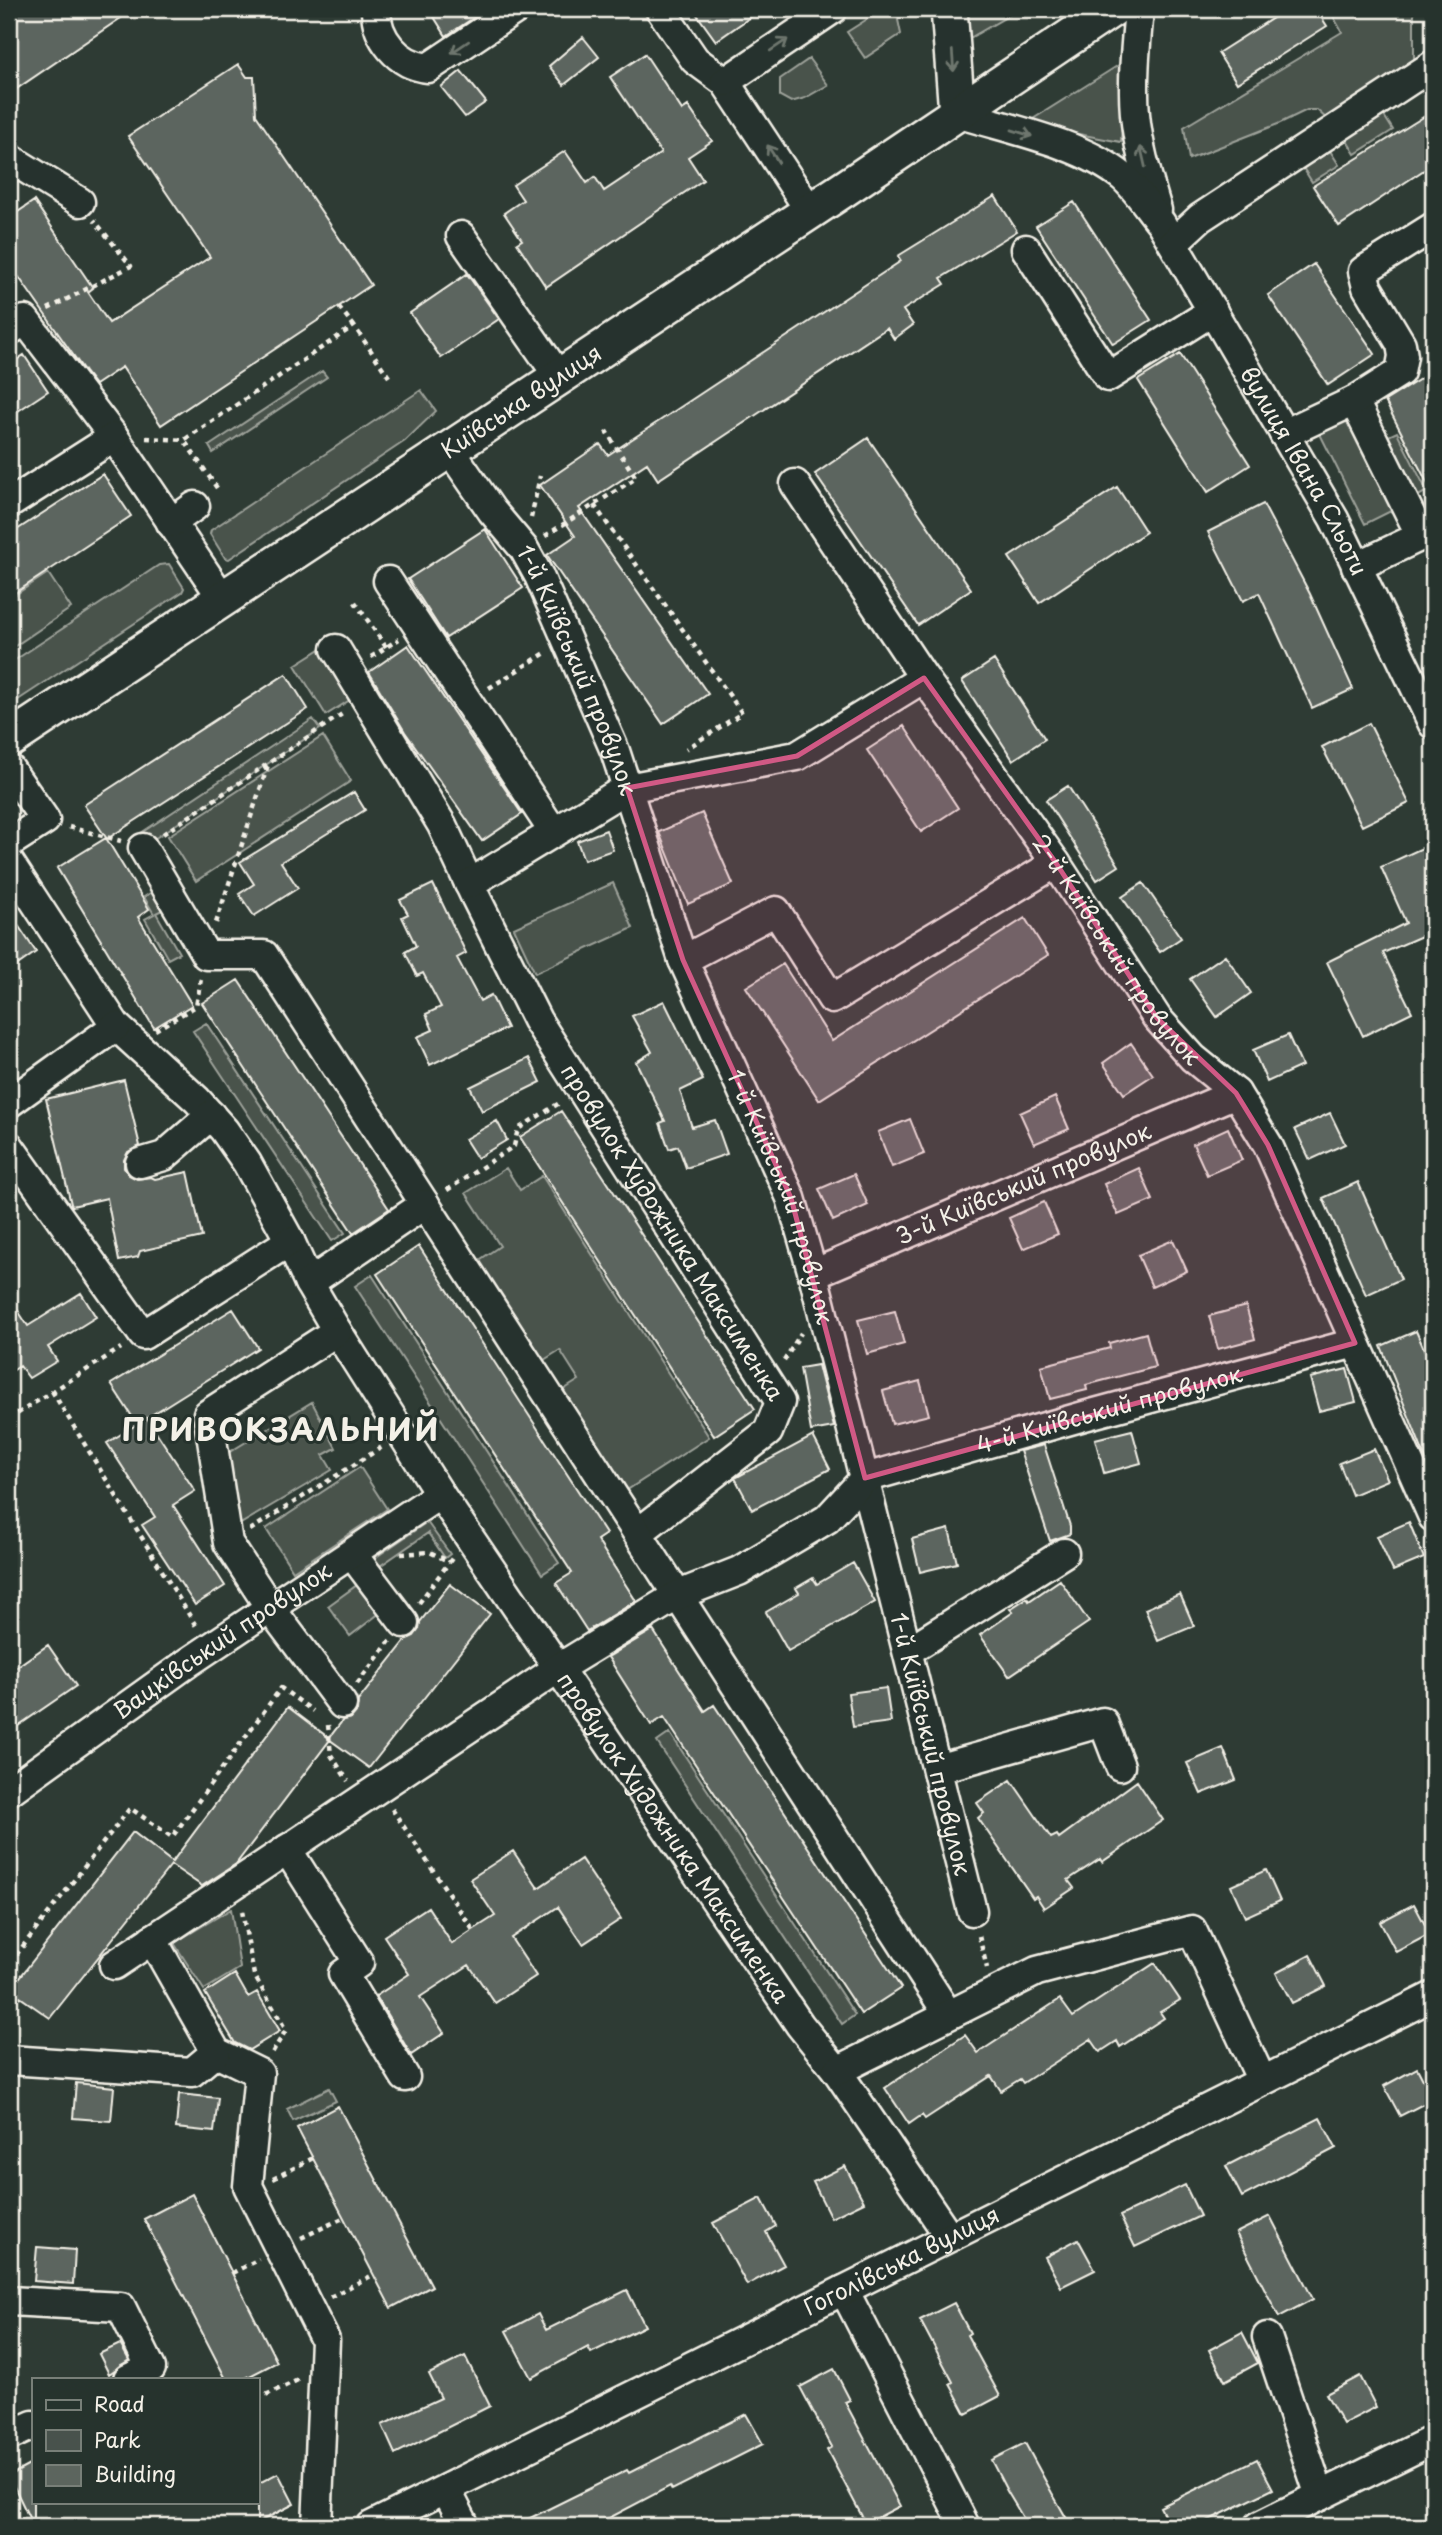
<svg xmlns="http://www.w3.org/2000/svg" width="1442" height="2535" font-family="'Playpen Sans',sans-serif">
<rect width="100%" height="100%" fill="#2e3b34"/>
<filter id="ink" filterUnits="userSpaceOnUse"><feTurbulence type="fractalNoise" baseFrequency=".0143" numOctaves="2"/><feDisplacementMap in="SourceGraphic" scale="14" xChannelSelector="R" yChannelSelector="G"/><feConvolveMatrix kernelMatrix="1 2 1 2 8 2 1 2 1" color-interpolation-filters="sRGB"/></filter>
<g filter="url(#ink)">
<path fill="#48524c" stroke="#9ea29a" stroke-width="2" d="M967,9H1020L968,39Z
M1329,9H1414V62L1330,122L1317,110H1307L1278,124L1189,159L1184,127L1342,32Z
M880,11L897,15L901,34L865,58L847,32Z
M809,59L828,85L805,98L791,102L780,96V79Z
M1125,61L1121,142L1025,124Z
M1381,111L1393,130L1355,154L1344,136Z
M1327,146L1339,165L1312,182L1300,163Z
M322,371L327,377L213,453L209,446Z
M421,390L436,411L405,441L229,559L225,558L210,534L211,530Z
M1352,413L1399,507L1365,524L1318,430Z
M1397,432L1427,491L1411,500L1380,440Z
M169,564L184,588L182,592L9,706V664L159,565Z
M48,573L71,608L9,650V599Z
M322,648L353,698L326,715L295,665Z
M313,719L320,729L142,847L135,837Z
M323,736L351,781L196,881L168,836Z
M613,883L633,928L535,973L514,928Z
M152,892L162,910L156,913L179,953L168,959L145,919L154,914L144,897Z
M206,1023L345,1233L332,1241L193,1031Z
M506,1168L520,1190L542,1176L709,1437L624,1492L560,1392L579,1380L560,1350L539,1363L475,1263L500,1246L466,1193Z
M372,1275L559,1563L542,1574L355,1286Z
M312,1402L336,1448L323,1455L332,1470L237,1526L228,1453Z
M360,1467L387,1509L293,1571L266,1529Z
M427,1522L450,1554L445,1558L428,1533L374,1570L369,1562Z
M364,1580L385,1609L350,1636L328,1606Z
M670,1733L855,2015L842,2024L657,1742Z
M231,1909L240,1968L204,1990L174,1943Z
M329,2088L336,2101L293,2121L287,2109Z"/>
<path fill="#5c655e" stroke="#f4f1e8" stroke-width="2" d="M9,9H134L9,94Z
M429,9H487L446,36Z
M693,9H762L716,41Z
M1287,9H1316L1327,26L1237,83L1218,53Z
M583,37L599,57L564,85L549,66Z
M645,54L682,110L688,106L712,141L688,157L703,180L546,287L517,243L522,240L504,213L523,200L513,185L565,151L587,183L595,177L604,191L661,153L610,77Z
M238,64L247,77H254L256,115L371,285L161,425L122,367L95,385L85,372L9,263V218L34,201L93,288L88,292L109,323L210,257L128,136Z
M461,71L486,102L465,117L441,87Z
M1433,111V164L1339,226L1313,186Z
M995,196L1017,231L941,278L945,284L903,310L913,325L894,339L887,328L658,480L647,463L579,508L708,694L663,724L547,555L575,536L540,485L600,444L608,455L901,261L898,256Z
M1074,202L1151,320L1113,344L1036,226Z
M1314,264L1375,354L1328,385L1268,295Z
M467,274L499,319L441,358L410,313Z
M1180,354L1250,465L1208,492L1138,380Z
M24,355L48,391L9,417V365Z
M1425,376L1433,392V494L1385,401Z
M868,438L971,589L918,625L815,474Z
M103,474L131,516L9,597V535Z
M1117,487L1146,532L1039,603L1009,557Z
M1263,504L1310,594L1353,689L1312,708L1259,593L1243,601L1208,532Z
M485,529L523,588L446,638L408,579Z
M408,645L522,814L482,841L405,732L369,672Z
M994,660L1045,739L1013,760L962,681Z
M286,674L308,709L107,839L84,805Z
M1369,723L1409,803L1362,826L1322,747Z
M904,726L958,808L921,832L867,750Z
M1068,786L1119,866L1097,880L1046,800Z
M354,792L365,810L281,862L298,888L254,916L239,894L254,884L240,862Z
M702,813L733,884L688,904L659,832Z
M606,830L613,850L584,860L577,841Z
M106,838L149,909L138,917L192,1005L154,1028L57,868Z
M1433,843V931L1383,953L1412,1012L1363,1036L1327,962L1406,923L1381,867Z
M1143,883L1181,938L1160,952L1122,897Z
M433,884L466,953L457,958L480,1001L491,995L507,1028L430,1065L417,1037L433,1030L426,1014L441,1007L423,973L417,976L405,952L416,946L402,917L408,914L400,900Z
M9,912L36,952L9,971Z
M1025,918L1048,955L819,1100L746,987L783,964L832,1041Z
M1225,955L1251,993L1217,1017L1190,979Z
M238,980L389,1209L353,1233L202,1003Z
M664,1001L703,1080L680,1091L692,1127L715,1120L727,1154L686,1168L678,1146L669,1149L660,1123L665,1121L636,1062L652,1052L632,1016Z
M1288,1035L1302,1066L1267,1082L1253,1050Z
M1131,1043L1153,1075L1124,1094L1103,1063Z
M529,1058L541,1082L482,1111L470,1087Z
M124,1080L140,1146L128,1152L124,1160V1168L129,1175L137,1179L151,1177L155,1179L188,1172L202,1237L140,1251L138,1257L119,1261L107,1198L72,1206L71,1204L46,1099Z
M1055,1097L1069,1129L1034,1144L1020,1113Z
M561,1111L755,1409L714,1436L520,1137Z
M1330,1113L1345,1144L1310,1160L1295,1129Z
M910,1119L924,1154L892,1167L878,1132Z
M497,1121L507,1140L477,1158L465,1139Z
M1228,1128L1242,1160L1207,1175L1193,1144Z
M1139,1168L1153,1200L1118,1215L1104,1184Z
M854,1174L868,1205L833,1221L819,1189Z
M1358,1182L1401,1279L1366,1295L1323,1198Z
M1044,1202L1058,1234L1023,1249L1009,1218Z
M1173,1240L1187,1271L1152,1287L1138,1255Z
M419,1246L606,1534L597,1540L636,1601L587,1631L556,1583L572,1573L377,1274Z
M81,1293L96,1317L48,1347L57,1361L29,1378L20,1366L9,1373V1297L28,1326Z
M1246,1306L1255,1339L1218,1349L1209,1316Z
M233,1309L258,1348L137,1424L111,1384Z
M895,1311L904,1344L867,1354L858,1320Z
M1416,1331L1433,1369V1472H1431L1381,1346Z
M1146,1333L1155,1367L1086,1385L1087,1390L1050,1399L1041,1366L1110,1348L1109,1343Z
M818,1365L834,1427L811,1431L800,1368Z
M1347,1369L1356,1402L1319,1411L1310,1378Z
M920,1381L929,1415L892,1424L883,1391Z
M147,1418L195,1491L173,1505L225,1586L195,1605L142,1525L155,1517L107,1443Z
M1132,1430L1141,1463L1104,1473L1095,1439Z
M813,1436L830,1469L752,1510L735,1478Z
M1044,1445L1070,1526V1534L1050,1541L1020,1451Z
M1374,1449L1388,1480L1352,1495L1339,1463Z
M1409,1522L1424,1558L1393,1571L1377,1536Z
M949,1529L957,1563L920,1572L912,1539Z
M853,1563L875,1602L788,1651L766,1612L799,1593L796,1588L813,1578L817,1584Z
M1060,1580L1089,1622L1009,1676L980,1635L1013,1612L1010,1609L1027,1598L1029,1601Z
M450,1584L490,1614L369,1768L330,1740L236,1864L202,1886L171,1865L50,2018L10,1990L133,1832L172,1862L288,1707L329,1738L343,1720L351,1718L357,1711L358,1701L407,1639L414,1636L419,1629L420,1622Z
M1180,1594L1194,1626L1158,1641L1145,1609Z
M653,1630L705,1711L714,1705L901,1988L861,2014L664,1717L651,1725L608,1657Z
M48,1645L76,1686L9,1732V1672Z
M886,1688L891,1722L853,1727L848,1693Z
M1223,1748L1236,1780L1201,1794L1187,1763Z
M1011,1780L1051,1838L1057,1835L1059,1838L1137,1781L1163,1820L1102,1862L1100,1859L1068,1880L1074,1888L1044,1908L1036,1896L1033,1898L978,1818L984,1813L977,1803Z
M513,1851L538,1888L581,1859L621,1919L583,1944L558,1907L511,1938L536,1976L495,2003L469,1965L420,1997L444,2033L411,2055L376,1996L409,1974L384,1936L428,1907L452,1944L473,1930L495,1916L470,1879Z
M1266,1870L1280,1901L1245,1917L1231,1886Z
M1414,1904L1430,1934L1396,1952L1380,1922Z
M1310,1955L1326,1986L1292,2003L1276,1973Z
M1155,1963L1180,2000L1160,2012L1164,2018L1120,2047L1117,2041L1100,2052L1091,2039L1023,2083L1020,2079L1001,2091L991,2076L925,2119L922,2115L909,2124L885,2088L965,2035L978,2053L1060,1999L1073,2017Z
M235,1974L248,1997L257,1992L280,2031L249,2050L235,2043L205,1993Z
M1417,2068L1433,2099L1400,2116L1384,2086Z
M76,2083L114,2087L111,2121L73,2118Z
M179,2094L218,2098L214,2132L176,2128Z
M338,2106L432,2286L391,2308L297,2128Z
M1320,2118L1336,2148L1242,2197L1226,2166Z
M845,2166L864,2202L831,2218L813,2182Z
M1185,2185L1200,2216L1135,2247L1120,2216Z
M192,2194L277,2362L244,2379H226L144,2219Z
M761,2198L776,2226L766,2232L784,2265L747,2285L713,2223Z
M1270,2216L1313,2299L1279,2317L1236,2233Z
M1078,2239L1095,2270L1061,2287L1045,2257Z
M37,2247L75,2250L73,2284L34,2281Z
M627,2290L645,2326L591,2353L588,2347L531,2378L506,2331L538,2314L546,2330Z
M954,2303L970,2333L967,2335L1000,2396L966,2414L950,2384L953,2382L920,2320Z
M1242,2332L1258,2363L1225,2381L1209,2350Z
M120,2344L129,2360L109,2374L99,2354Z
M465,2356L490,2406L395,2454L382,2425L441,2398L429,2374Z
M834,2369L850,2400L845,2402L900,2506L866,2524L827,2450L832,2447L800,2387Z
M1360,2376L1376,2407L1343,2424L1326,2394Z
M746,2414L763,2444L672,2490L670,2486L594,2526H514L627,2470L629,2473Z
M1025,2443L1052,2493L1071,2526H1028L1007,2491L991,2460Z
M1257,2459L1273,2489L1197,2526H1170L1160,2507Z
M33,2463V2526L9,2476Z
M278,2473L294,2504L257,2523V2484Z"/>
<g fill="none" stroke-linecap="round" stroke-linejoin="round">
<g stroke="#f4f1e8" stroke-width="33">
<g id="minor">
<path d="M376,9C376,38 398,65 428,68L516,9"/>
<path d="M660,9L695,60L725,82L810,211"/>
<path d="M1139,9C1136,43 1132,79 1135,114C1138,147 1148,179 1157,210"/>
<path d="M725,82L833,9"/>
<path id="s1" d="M957,113C1009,129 1081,143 1123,177C1137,189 1149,209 1161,223L1334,519L1433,724"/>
<path d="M9,158L80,202"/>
<path d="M461,236L559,377"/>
<path d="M1173,243L1200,218L1433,65"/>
<path d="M1026,249L1108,377L1213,311"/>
<path d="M9,331L25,320L114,437L223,599"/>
<path d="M1354,401L1421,536"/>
<path d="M1284,434L1354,401L1400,372L1403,356L1401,344L1367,287L1363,271L1433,227"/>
<path id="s2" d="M450,450L492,511L524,549L539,576L615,751L683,960L791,1198L813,1274L972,1911"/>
<path d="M795,484L924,678"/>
<path d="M9,504L114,437"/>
<path d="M171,523L195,506"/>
<path d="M1356,567L1421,536L1433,535"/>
<path d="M388,581L553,831"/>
<path id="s3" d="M336,649L442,825L475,896L537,1020L780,1402L768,1432L638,1533"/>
<path d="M9,768L45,820L9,843"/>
<path d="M143,848L206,955H264L948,2014"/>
<path id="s4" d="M9,862L116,1026L197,1100L224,1130L247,1163L290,1241L309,1283L337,1331L440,1494L800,2025L837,2071L949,2236"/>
<path id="s5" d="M469,884L627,788L797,756L924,678L1056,863L1157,1018L1193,1058L1236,1093L1268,1145L1433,1517"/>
<path d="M683,960L776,911L832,999L1056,863"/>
<path d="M9,1103L116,1026"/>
<path d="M9,1146L143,1335L290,1241"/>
<path d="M140,1163L164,1156L211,1115"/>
<path id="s6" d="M813,1274L1236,1093"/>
<path d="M309,1283L425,1204"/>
<path d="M337,1331L208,1414L228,1543L271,1609L342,1704"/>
<path d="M352,1554L404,1623"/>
<path d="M908,1651L1064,1553"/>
<path d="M937,1769L1103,1722L1120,1766"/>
<path id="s7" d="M9,1791L189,1662L440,1494"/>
<path d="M287,1849L359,1963L343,1974L405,2077"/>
<path d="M152,1939L216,2052L259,2073L248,2186L325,2340L317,2526"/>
<path id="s8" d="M114,1965L557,1669L678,1595L739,1571L827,1519L865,1478L1084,1416L1355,1343"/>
<path d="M9,2060L192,2072L216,2052"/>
<path d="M837,2071L1037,1971L1192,1930L1262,2081"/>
<path d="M844,2290L965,2526"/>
<path d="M9,2301L121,2307L151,2368L128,2379"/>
<path d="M1267,2337L1320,2496"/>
<path d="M9,2436L33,2425"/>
<path d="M446,2489L465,2526"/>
<path id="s9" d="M371,2526L1433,1996"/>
<path d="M1259,2526L1433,2440"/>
</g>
</g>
<g stroke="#f4f1e8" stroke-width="40">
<g id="major">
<path d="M949,9L957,113"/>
<path id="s10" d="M9,740L844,189L1112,9"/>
</g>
</g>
<path stroke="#f4f1e8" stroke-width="4.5" stroke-dasharray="5 5" stroke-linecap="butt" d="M339,307L354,326
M48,309L131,266L94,220
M146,438L184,440
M217,488L184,440L354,326L389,377
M594,505L742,713L686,749
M531,518L540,476
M545,536L636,478L606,431
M355,602L386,647
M371,657L399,639
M489,688L547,652
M69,827L121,841
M163,834L345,712
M216,923L268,765
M155,1030L196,1006L201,979
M447,1190L514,1146L518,1129L561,1102
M784,1361L801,1333
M52,1391L196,1626
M9,1419L121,1348
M250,1530L382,1447
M401,1554L430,1552L450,1562
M419,1603L453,1557
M357,1684L390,1641
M328,1725L331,1755L348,1781
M392,1809L473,1930
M242,1911L254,1975L286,2030L272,2053
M979,1936L987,1968
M9,1956L13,1959L130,1808L172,1837L281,1688L313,1711
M273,2179L313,2158
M301,2238L343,2218
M232,2273L259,2259
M330,2297L373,2275
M257,2399L298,2380"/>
<use href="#minor" stroke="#26332d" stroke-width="28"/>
<use href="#major" stroke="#26332d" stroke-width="35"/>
</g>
<defs><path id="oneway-shaft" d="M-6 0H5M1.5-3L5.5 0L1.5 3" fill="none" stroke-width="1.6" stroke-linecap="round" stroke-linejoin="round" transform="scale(1.75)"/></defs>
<g stroke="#6e766e">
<use href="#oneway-shaft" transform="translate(779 45) rotate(-34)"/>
<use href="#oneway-shaft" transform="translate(460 47) rotate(146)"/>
<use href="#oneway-shaft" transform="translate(953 61) rotate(86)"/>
<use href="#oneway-shaft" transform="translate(1022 133) rotate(17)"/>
<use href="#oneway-shaft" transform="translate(773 154) rotate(-123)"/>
<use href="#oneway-shaft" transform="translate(1143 157) rotate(-103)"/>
</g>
</g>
<path fill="#d15985" fill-opacity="0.2" stroke="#d15985" stroke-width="5" stroke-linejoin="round" d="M924,678L1056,863L1157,1018L1236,1093L1268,1145L1355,1343L865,1478L791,1198L683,960L627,788L797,756Z"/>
<g text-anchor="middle" stroke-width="6" stroke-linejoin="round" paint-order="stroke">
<g font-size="23" fill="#f4f1e8" stroke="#26332d">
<text dy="8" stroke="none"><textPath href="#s10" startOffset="614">Київська вулиця</textPath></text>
<text dy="8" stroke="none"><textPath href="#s1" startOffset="525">вулиця Івана Сльоти</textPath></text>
<text dy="8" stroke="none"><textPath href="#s2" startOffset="256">1-й Київський провулок</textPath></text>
<text dy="8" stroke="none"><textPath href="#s5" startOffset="840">2-й Київський провулок</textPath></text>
<text dy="8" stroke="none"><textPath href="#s6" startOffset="229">3-й Київський провулок</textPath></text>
<text dy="8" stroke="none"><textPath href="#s2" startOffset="822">1-й Київський провулок</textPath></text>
<text dy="8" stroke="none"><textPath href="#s3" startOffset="674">провулок Художника Максименка</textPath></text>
<text dy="8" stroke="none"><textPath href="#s8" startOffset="1152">4-й Київський провулок</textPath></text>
<text dy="8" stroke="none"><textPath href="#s7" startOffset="261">Вацківський провулок</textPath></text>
<text dy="8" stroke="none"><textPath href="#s2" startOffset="1390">1-й Київський провулок</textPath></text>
<text dy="8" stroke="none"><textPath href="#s4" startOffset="1185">провулок Художника Максименка</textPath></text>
<text dy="8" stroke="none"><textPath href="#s9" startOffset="593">Гоголівська вулиця</textPath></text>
</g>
<g font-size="30" font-weight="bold" letter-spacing="2" fill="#f4f1e8" stroke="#26332d">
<text x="281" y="1441">ПРИВОКЗАЛЬНИЙ</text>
</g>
</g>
<rect width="1442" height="2535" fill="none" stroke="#26332d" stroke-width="35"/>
<rect x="18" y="18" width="1407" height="2500" fill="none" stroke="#f4f1e8" stroke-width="2.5" filter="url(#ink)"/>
<rect x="32" y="2378" width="228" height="126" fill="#26332d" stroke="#787f78" stroke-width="2"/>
<rect x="46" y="2400" width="35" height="10" fill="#26332d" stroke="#787f78" stroke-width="2"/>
<text x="94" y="2412" font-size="21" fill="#f4f1e8">Road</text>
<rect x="46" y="2430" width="35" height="21" fill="#48524c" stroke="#787f78" stroke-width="2"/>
<text x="94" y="2448" font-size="21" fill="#f4f1e8">Park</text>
<rect x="46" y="2465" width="35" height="21" fill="#5c655e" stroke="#787f78" stroke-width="2"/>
<text x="94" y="2482" font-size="21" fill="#f4f1e8">Building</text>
</svg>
